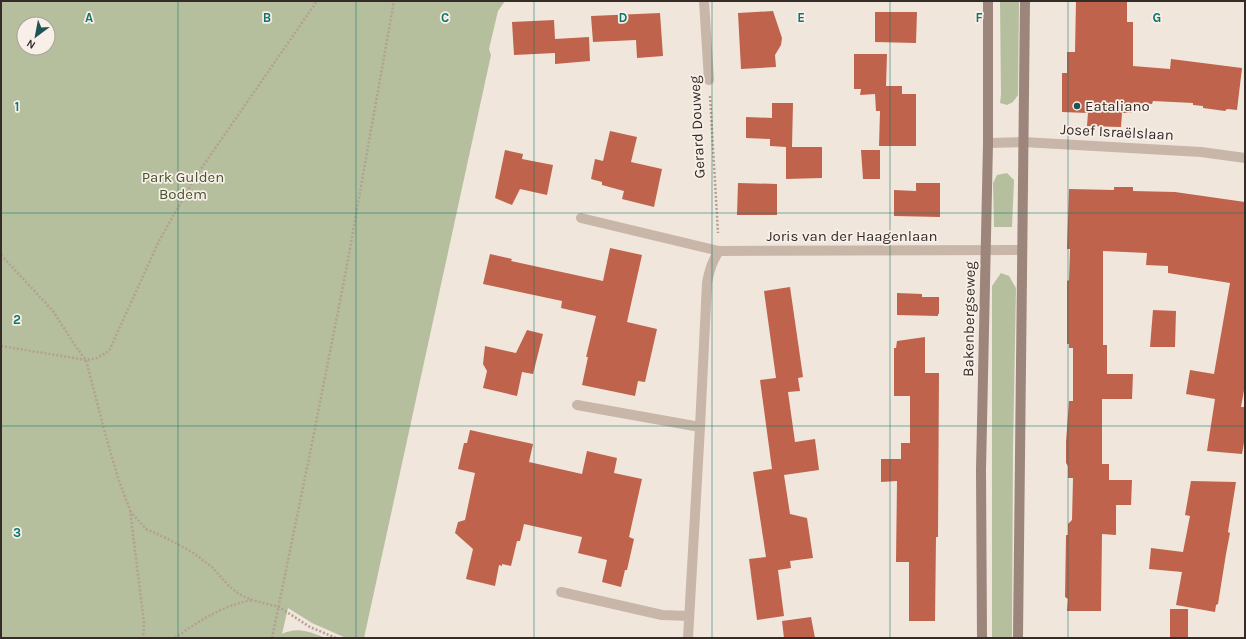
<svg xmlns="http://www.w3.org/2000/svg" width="1246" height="639" font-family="Karla,sans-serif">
<rect width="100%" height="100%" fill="#f1e6dc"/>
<path fill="#b5bf9d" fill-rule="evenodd" d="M1,1H505L498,11L489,49L491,55L364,638H346L312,623L288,608L282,634C297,626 311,632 326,638H1ZM24,24H48V48H24Z
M1000,1H1019L1018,95L1013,102L1007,105L1000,103L1001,95Z
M1007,173L1014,180L1012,227H994L993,183L997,175Z
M1001,273L1009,276L1016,288L1013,450L1012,638H992V286Z"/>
<path fill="#bf634c" d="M1076,1H1127V22H1133V66L1170,69L1171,59L1242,68L1237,110L1227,109L1225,111L1203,108V106L1193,105V103L1153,101L1152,104L1132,103V113H1122L1121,127L1087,126L1088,113L1062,112V73H1067V52H1075Z
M773,11L782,38L781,45L775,55L776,67L741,69L738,13Z
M875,12H917L916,43L875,42Z
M660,13L663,56L637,58L636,40L593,42L591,16Z
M554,20L555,39L589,37L590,61L555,64V53L514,55L512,22Z
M854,54H887L886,86H902V94H916V146H879L880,111H876L875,94L860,95L861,89H854Z
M772,103H793L792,147H822V178L786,179V147L770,146V139L746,138V117L772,118Z
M610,131L637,137L631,162L662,169L654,207L622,199L624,191L602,185V182L591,179L595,159L603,161Z
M505,150L523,154L522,159L553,165L547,195L520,189L512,205L495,198Z
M861,150H880V179H863Z
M738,183L777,184V215H737Z
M916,183H940V217L894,216V190L916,191Z
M1114,187H1133V191L1175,192L1245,202V385L1241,407H1245V437L1242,454L1207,451L1215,399L1186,394L1190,370L1214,374L1230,283L1168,273V266L1146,265L1147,253L1103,251V345H1107V374H1133L1132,399H1102V464H1109V480H1132L1131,505H1116V535L1102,534L1101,611H1067L1068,599L1065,597L1066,535H1068V524L1072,520L1073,478H1068V466L1066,463V442L1069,401H1073V348H1069V344H1067V281L1069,280L1070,249H1067L1069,189L1114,190Z
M610,248L642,255L627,322L657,329L645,382L638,381L635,396L582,385L588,357H586L596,316L561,308L562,301L483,284L490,254L512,259L511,261L603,281Z
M790,287L803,377L798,378L800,391L788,392L795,442L815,439L819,470L784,475L790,514L807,518L813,558L790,561L791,568L778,570L784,616L757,620L749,559L766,557L753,472L772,469L760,380L776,378L764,291Z
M897,293L922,294V297H939V314H938V316L897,315Z
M1153,310L1176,311L1175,347H1150Z
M527,330L543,334L533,374L522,372L517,396L483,388L487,371L483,364L485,346L516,353Z
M925,337V373H939L938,537H936L935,621H909V562H896L897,481L881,482V459H901V443H910V396H894V348H896L897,341Z
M470,430L533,444L529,462L582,474L587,451L617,458L614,473L642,479L629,537L634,539L627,570H625L621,587L602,582L607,560L578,553L582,537L524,524L520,541H517L511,566L502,564V566L499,565L495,586L466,579L473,549L455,533L458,522L465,520L475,473L458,469L464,443H467Z
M1191,481L1236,482L1228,532L1230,533L1226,554L1218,604L1216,605L1215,612L1176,605L1182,572L1149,569L1151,548L1183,552L1190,516L1185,515Z
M1170,609H1188V638H1170Z
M811,617L815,638H784L782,621Z"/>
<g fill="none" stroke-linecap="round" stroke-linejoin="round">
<path stroke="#b4a093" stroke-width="2.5" stroke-dasharray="2 2" stroke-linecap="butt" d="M710,96L718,233
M1,255L53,311L76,347L86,360L105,433L118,478L130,510L144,623L143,638
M1,346L86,360L97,358L109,351L159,241L196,176L317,1
M130,511L146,529L166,538L192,552L212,567L228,585L239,594L252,600L279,607L310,627L336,638
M175,638C198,621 224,605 252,600
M272,638L309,458L345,276L394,1"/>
<path stroke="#c8b6a9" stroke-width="10" d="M704,1L709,80
M988,143L1023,142L1201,152L1245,158
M581,218L719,251L1022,250
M577,405L700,427
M561,592L662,615L689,616
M688,638L700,427L707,283C709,271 712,261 719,251"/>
<path stroke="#9c857a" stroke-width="10" d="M982,638L981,470L988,143V1
M1018,638L1025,1"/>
</g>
<path fill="none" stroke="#0f766e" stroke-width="1" stroke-opacity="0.55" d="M178,1V638M356,1V638M534,1V638M712,1V638M890,1V638M1068,1V638M1,213H1245M1,426H1245"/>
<circle fill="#205355" stroke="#f8f0e8" stroke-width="1.5" cx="1077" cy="106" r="4"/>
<g text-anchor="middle" stroke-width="3.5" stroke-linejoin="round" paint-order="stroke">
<g font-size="15" fill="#352c28" stroke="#f8f0e8" text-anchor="start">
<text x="1085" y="111">Eataliano</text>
</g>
<g font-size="15" fill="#352c28" stroke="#f8f0e8">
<text transform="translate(697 127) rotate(-93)" y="5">Gerard Douweg</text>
<text transform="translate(1117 132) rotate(3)" y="5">Josef Israëlslaan</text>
<text x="852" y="241">Joris van der Haagenlaan</text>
<text transform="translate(969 319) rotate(-89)" y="5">Bakenbergseweg</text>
</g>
<g font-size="15" fill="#46522d" stroke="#f8f0e8">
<text x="183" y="182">Park Gulden<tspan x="183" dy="17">Bodem</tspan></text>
</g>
</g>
<g font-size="13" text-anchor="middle" font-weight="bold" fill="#0f766e" stroke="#f8f0e8" stroke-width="3.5" stroke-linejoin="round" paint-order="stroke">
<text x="89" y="22">A</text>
<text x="267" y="22">B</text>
<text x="445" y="22">C</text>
<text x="623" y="22">D</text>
<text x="801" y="22">E</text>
<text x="979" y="22">F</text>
<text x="1157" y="22">G</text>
<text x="17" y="111">1</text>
<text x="17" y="324">2</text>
<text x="17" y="537">3</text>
</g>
<rect width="1246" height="639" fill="none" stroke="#352c28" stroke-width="4"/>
<g transform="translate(36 36) rotate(212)"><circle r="19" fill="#f8f0e8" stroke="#aaa29b"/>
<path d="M0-3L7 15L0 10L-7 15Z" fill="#205355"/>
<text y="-6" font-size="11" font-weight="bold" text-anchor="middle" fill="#352c28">N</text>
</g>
</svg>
